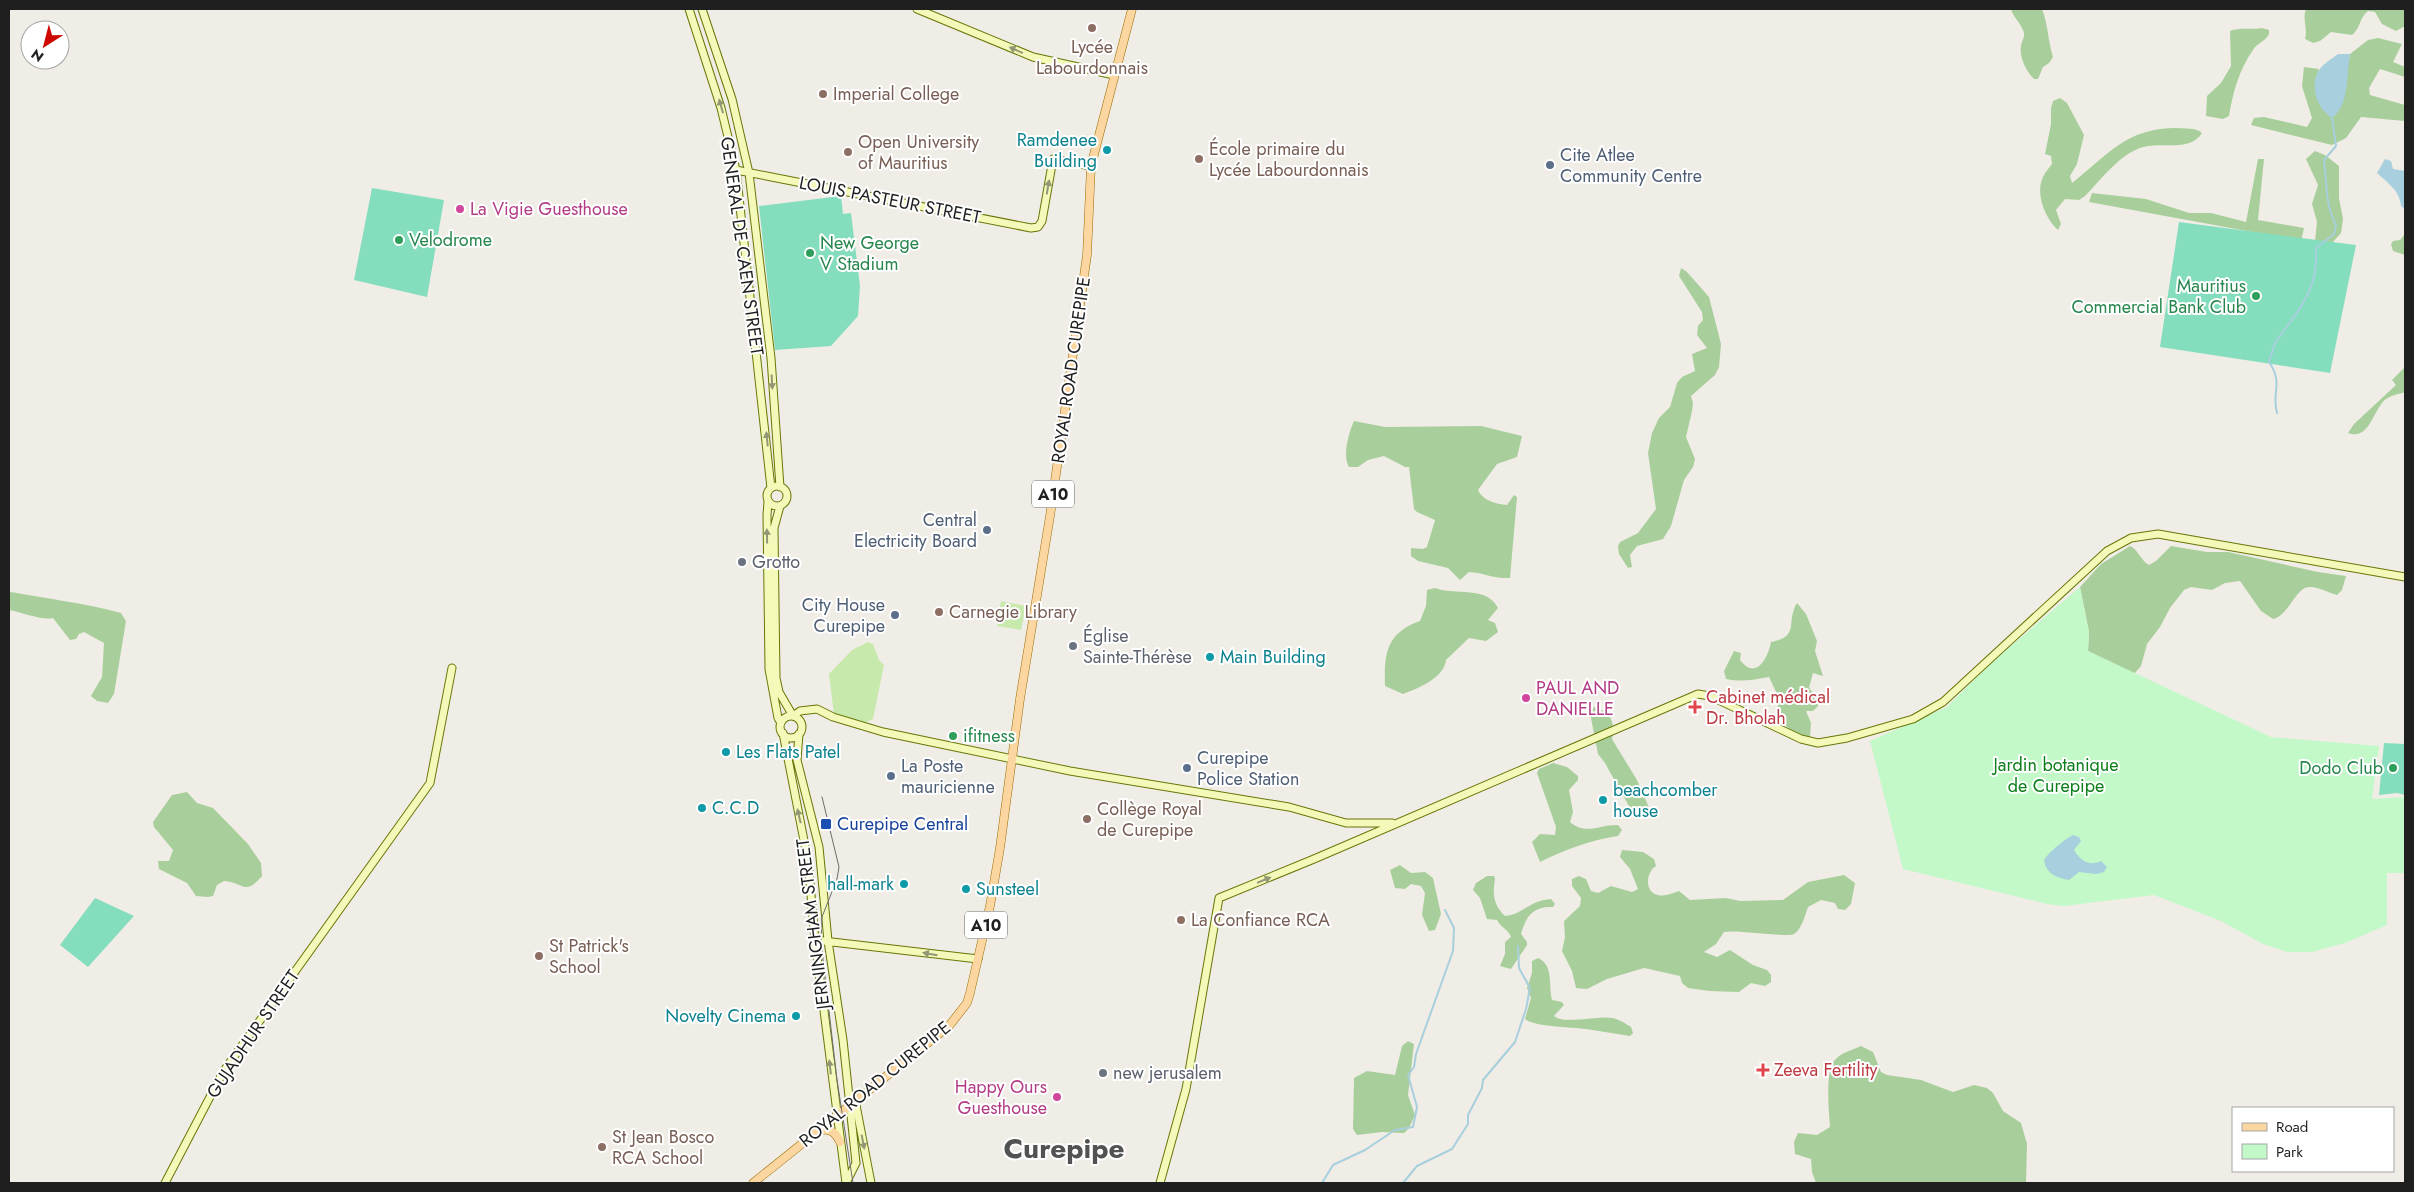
<svg xmlns="http://www.w3.org/2000/svg" width="2414" height="1192" font-family="Jost,sans-serif">
<rect width="100%" height="100%" fill="#f0ede6"/>
<path fill="#c8e9ac" d="M1001,601L1026,606L1021,630L997,626Z
M868,642L873,644L879,660L884,665L873,719L864,723L834,715L829,674L852,650Z"/>
<path fill="#a8cf9b" d="M2011,9H2042C2048,24 2048,41 2053,57L2049,63L2043,67L2038,79H2034C2026,71 2019,57 2021,46C2022,39 2026,37 2023,30C2020,22 2013,17 2011,9Z
M2306,9H2405V26L2396,31L2382,24L2375,12L2368,11C2359,18 2361,28 2352,35L2331,32L2320,41L2313,43L2305,39C2308,28 2302,19 2306,9Z
M2262,28L2269,30V34C2266,41 2257,43 2253,50C2239,70 2233,92 2229,116L2223,119L2206,116L2207,96L2221,83L2231,66L2230,31C2240,27 2251,30 2262,28Z
M2378,38L2402,44L2393,62L2405,67V77L2380,69L2369,88L2370,95L2405,105V121L2361,117L2346,138L2332,145L2251,125L2254,118L2264,117L2307,127L2312,118L2302,86L2304,67L2319,69L2315,82L2346,75L2350,54L2368,40Z
M2060,98L2067,103L2084,135L2077,164L2070,176L2072,183C2108,155 2126,128 2176,128C2186,129 2195,127 2202,133C2191,151 2166,143 2148,146C2122,150 2102,179 2085,196L2079,200L2065,199L2056,210L2061,224L2058,230C2045,218 2035,194 2043,177C2045,172 2049,168 2052,164L2051,156L2045,154L2051,124V108L2053,101Z
M2315,151L2325,155L2339,166V198L2343,219L2341,233L2322,254L2315,241L2317,222L2312,204L2318,185L2306,159Z
M2258,159H2264L2258,220L2304,228L2301,241L2089,202L2092,193L2146,199L2189,213H2211L2246,222Z
M2405,234V255L2393,251L2391,244L2393,241L2400,240Z
M1681,268L1687,272L1709,297L1721,344L1719,367L1715,375L1691,396L1693,403L1692,411L1686,437L1695,459L1693,467L1684,480L1671,526L1663,539L1637,546L1630,555L1632,567L1628,568L1619,554L1618,546L1620,542L1638,533L1656,509L1648,453L1652,433L1659,418L1670,407L1677,383L1682,377L1695,371L1692,354L1707,348L1697,335L1698,326L1703,320L1702,312L1679,276Z
M2405,367V392C2399,394 2392,395 2386,399C2373,409 2370,441 2348,433L2354,424L2396,385L2392,380Z
M1354,421L1385,427L1481,426L1522,436L1517,457L1497,464L1478,490C1482,500 1496,504 1507,505L1514,495L1517,497L1510,578C1495,579 1484,573 1469,572L1460,580L1448,568L1418,561L1411,556V548L1423,549L1427,547L1435,520L1417,512L1414,509L1409,467H1405L1384,456L1368,460L1358,467H1349C1342,456 1349,432 1354,421Z
M2130,546C2139,550 2140,560 2149,565L2156,561L2171,546L2207,552H2228L2318,572L2346,576L2342,590L2337,595C2329,593 2319,587 2310,587C2296,586 2289,616 2273,619L2261,611L2240,581L2225,583L2212,590L2191,587L2184,590L2170,608L2160,627L2147,644L2141,666L2134,674L2088,651L2089,632L2080,587L2101,564Z
M1435,588C1456,596 1486,585 1498,608L1488,620L1495,623L1498,632L1486,641L1469,638L1446,660C1444,678 1419,688 1403,694L1385,686C1384,654 1386,633 1420,621L1426,606L1427,590Z
M11,592C48,599 85,603 121,613L126,621L114,694L108,703L97,701L91,696L102,677L104,643L84,632L79,634L76,639L70,640L53,618C43,621 21,612 9,610V593Z
M1797,603L1806,614L1817,641L1815,651L1823,676L1813,673L1809,688L1818,698V706L1813,711H1806L1811,723L1810,738L1796,735L1785,725L1778,712V696L1769,677C1753,680 1742,682 1726,679L1724,671L1734,651L1741,653L1740,660C1756,681 1768,658 1771,642C1801,636 1785,623 1797,603Z
M1594,707C1612,712 1615,723 1612,739L1637,780L1650,810C1647,816 1642,818 1635,817L1605,763L1598,754L1590,713Z
M1553,763L1567,767L1578,776V780L1569,790L1573,812L1570,822C1586,836 1600,824 1618,825L1622,830L1618,836C1591,840 1564,850 1540,862L1532,842L1540,834L1555,835L1556,827L1537,773L1539,769Z
M187,792L197,803L213,808L248,844L261,863L262,876C244,897 244,882 224,881L217,885L213,896L208,897L196,896L187,883L159,869L158,861H169L173,850L154,827L153,822L172,795Z
M1622,850L1643,852L1654,859L1656,866C1646,872 1644,892 1658,895C1665,897 1672,893 1679,891L1690,900L1726,898L1740,901L1783,900L1808,882L1844,875L1855,883L1851,904L1845,910L1838,909L1835,903L1821,900L1808,907C1805,915 1802,929 1794,934C1788,938 1737,929 1724,932L1716,944L1704,952L1717,957L1730,950L1753,965L1767,970L1771,975V982L1765,986L1751,983L1739,992L1709,991L1688,988L1682,983L1680,976L1644,968L1607,979L1587,989L1576,988L1572,971L1562,951L1565,937L1564,921L1580,906L1581,898L1572,886V879L1579,876L1586,879L1591,891L1598,893L1611,886L1632,892L1638,889L1630,869L1620,857Z
M1400,865L1411,873L1425,872L1433,878L1441,914L1435,930L1429,931L1422,915L1425,893L1421,886L1411,884L1405,889L1395,888L1390,870Z
M1487,876H1494L1495,879C1492,894 1494,906 1505,916C1522,915 1530,900 1551,899L1555,904L1553,907C1533,906 1526,916 1521,934L1527,942V945L1511,969L1500,966L1505,954V942L1511,937C1508,929 1501,928 1497,920L1487,919L1480,898L1473,890L1476,883Z
M1538,958C1554,965 1548,985 1552,1000L1562,1002L1564,1005L1554,1016C1564,1025 1598,1015 1613,1018C1620,1020 1625,1023 1631,1027L1633,1033L1630,1036C1615,1034 1601,1031 1586,1029C1572,1027 1535,1027 1525,1019L1531,998L1527,988L1532,973V961Z
M1408,1041L1414,1044L1408,1095L1415,1115L1409,1128L1404,1133L1382,1132L1357,1135L1353,1129L1354,1078L1367,1071L1395,1075L1402,1046Z
M1861,1046L1873,1052L1881,1072L1887,1075L1921,1080L1953,1092L1974,1085L1987,1088L1993,1093L2003,1111L2021,1123L2027,1144L2026,1183H1816L1812,1172L1811,1159L1795,1154L1794,1142L1798,1133L1817,1135L1830,1127C1829,1113 1825,1072 1834,1061C1840,1053 1852,1050 1861,1046Z"/>
<path fill="#c3f9c9" d="M2080,587L2089,632L2088,651L2271,737L2379,746L2372,799L2405,797V873H2387V925L2345,943L2312,952H2287L2263,944L2221,921L2154,895L2064,906L2047,904L1903,869L1870,741L1947,707L1990,664Z"/>
<path fill="#84debe" d="M372,188L444,200L427,297L354,280Z
M841,196L843,214L851,213L860,286L858,316L831,346L775,350L759,206Z
M2179,222L2356,245L2330,373L2160,347Z
M2384,743L2405,744V795L2397,793L2379,795Z
M95,898L134,916L88,967L60,945Z"/>
<path fill="#a7cfdd" d="M2338,54H2350C2346,75 2350,105 2332,118C2317,109 2308,85 2320,69C2324,63 2333,58 2338,54Z
M2385,159L2391,161L2393,169L2405,171V209L2401,206C2400,191 2388,183 2377,173Z
M2073,835L2079,837L2081,841L2074,850C2080,860 2089,867 2101,861L2107,867L2104,872L2096,874L2079,872L2069,880C2057,878 2046,874 2044,860C2049,852 2065,839 2073,835Z"/>
<g fill="none" stroke-linecap="round" stroke-linejoin="round">
<path stroke="#a7cfdd" stroke-width="2" d="M2277,413C2271,392 2284,384 2269,362L2275,343C2298,310 2319,291 2316,248L2334,234L2336,225C2325,205 2327,183 2324,160L2336,146L2332,118
M1322,1183L1333,1165L1365,1150L1395,1130L1413,1127L1417,1107L1408,1075L1414,1067L1416,1054L1453,951L1454,928L1445,910
M1403,1183L1417,1166L1452,1149L1468,1124V1115L1482,1088L1483,1080L1515,1042L1526,1009L1530,988L1519,968L1518,946"/>
<g stroke="#677706" stroke-width="9">
<path id="secondary" d="M689,9L721,108L736,170L771,488
M702,9L732,99L749,173L771,358L780,487
M917,9L1033,57L1114,75
M736,170L1031,228L1038,227L1042,221L1053,159L1091,166
M767 496a10 10 0 1 1 20 0a10 10 0 1 1-20 0Z
M768,502L767,515L769,669L778,718L781,723
M780,506L774,528L776,678L779,692L793,716L800,711L817,709L833,717L883,732L1070,771L1289,807L1346,823H1392
M780 727a11 11 0 1 1 22 0a11 11 0 1 1-22 0Z
M783,733L808,861L815,940L846,1183
M799,734L797,760L819,847L828,941L843,1040L856,1163L846,1183
M815,940L978,959
M855,1100L871,1183
M165,1183L223,1072L430,783L452,668
M1160,1183L1186,1089L1219,898L1314,859L1698,694L1710,696L1801,739L1818,743L1847,738L1913,719L1943,702L2107,551L2131,538L2158,534L2405,577"/>
</g>
<g stroke="#996c01" stroke-width="9">
<path id="primary" d="M819,1130C830,1129 835,1131 840,1142
M753,1183L949,1026L967,1003L970,993L990,906L1000,848L1020,699L1050,516L1087,255L1091,166L1132,9"/>
</g>
<use href="#secondary" stroke="#f4f9ba" stroke-width="7"/>
<use href="#primary" stroke="#fbd6a0" stroke-width="8"/>
<path stroke="#6d6d6d" stroke-width="1" d="M822,797L839,867L837,879L822,917L821,942L837,1080L853,1183"/>
</g>
<defs><path id="oneway-solid" d="M-6-.8H1V-3.2L6.5 0L1 3.2V.8H-6Z" transform="scale(1.25)"/></defs>
<g fill="#949774">
<use href="#oneway-solid" transform="translate(1016 50) rotate(-156)"/>
<use href="#oneway-solid" transform="translate(721 106) rotate(-106)"/>
<use href="#oneway-solid" transform="translate(1048 187) rotate(-80)"/>
<use href="#oneway-solid" transform="translate(772 382) rotate(87)"/>
<use href="#oneway-solid" transform="translate(767 439) rotate(-96)"/>
<use href="#oneway-solid" transform="translate(767 536) rotate(-91)"/>
<use href="#oneway-solid" transform="translate(799 816) rotate(-103)"/>
<use href="#oneway-solid" transform="translate(1264 880) rotate(-22)"/>
<use href="#oneway-solid" transform="translate(930 954) rotate(-170)"/>
<use href="#oneway-solid" transform="translate(830 1067) rotate(-97)"/>
<use href="#oneway-solid" transform="translate(863 1142) rotate(79)"/>
</g>
<g fill="#8d6e63" stroke="#fff" stroke-width="2">
<circle cx="1092" cy="28" r="5"/>
<circle cx="823" cy="94" r="5"/>
<circle cx="848" cy="152" r="5"/>
<circle cx="1199" cy="159" r="5"/>
<circle cx="939" cy="612" r="5"/>
<circle cx="1087" cy="819" r="5"/>
<circle cx="1181" cy="920" r="5"/>
<circle cx="539" cy="956" r="5"/>
<circle cx="602" cy="1147" r="5"/>
</g>
<g fill="#0f9aa8" stroke="#fff" stroke-width="2">
<circle cx="1107" cy="150" r="5"/>
<circle cx="1210" cy="657" r="5"/>
<circle cx="726" cy="752" r="5"/>
<circle cx="1603" cy="800" r="5"/>
<circle cx="702" cy="808" r="5"/>
<circle cx="904" cy="884" r="5"/>
<circle cx="966" cy="889" r="5"/>
<circle cx="796" cy="1016" r="5"/>
</g>
<g fill="#5c6f8a" stroke="#fff" stroke-width="2">
<circle cx="1550" cy="165" r="5"/>
<circle cx="987" cy="530" r="5"/>
<circle cx="895" cy="615" r="5"/>
<circle cx="1187" cy="768" r="5"/>
<circle cx="891" cy="776" r="5"/>
</g>
<g fill="#d1479c" stroke="#fff" stroke-width="2">
<circle cx="460" cy="209" r="5"/>
<circle cx="1526" cy="698" r="5"/>
<circle cx="1057" cy="1097" r="5"/>
</g>
<g fill="#2e9e5b" stroke="#fff" stroke-width="2">
<circle cx="399" cy="240" r="5"/>
<circle cx="810" cy="253" r="5"/>
<circle cx="2256" cy="296" r="5"/>
<circle cx="953" cy="736" r="5"/>
<circle cx="2393" cy="768" r="5"/>
</g>
<g fill="#6b7280" stroke="#fff" stroke-width="2">
<circle cx="742" cy="562" r="5"/>
<circle cx="1073" cy="646" r="5"/>
<circle cx="1103" cy="1073" r="5"/>
</g>
<g fill="#e0444e" stroke="#fff" stroke-width="2">
<path d="M1692.5 699.5h5v5h5v5h-5v5h-5v-5h-5v-5h5z"/>
<path d="M1760.5 1062.5h5v5h5v5h-5v5h-5v-5h-5v-5h5z"/>
</g>
<rect fill="#1a4fb4" stroke="#fff" stroke-width="2" x="820" y="818" width="12" height="12" rx="2.5"/>
<g text-anchor="middle" stroke-width="4" stroke-linejoin="round" paint-order="stroke">
<g fill="#fff" stroke="#626262" stroke-width="1">
<rect x="1032" y="480.5" width="42" height="27" rx="4"/>
<rect x="965" y="911.5" width="42" height="27" rx="4"/>
</g>
<g font-size="16" font-weight="bold" fill="#1f1f1f">
<text x="1053" y="500">A10</text>
<text x="986" y="931">A10</text>
</g>
<g font-size="18" fill="#785e54" stroke="#fff" text-anchor="start">
<text x="1092" y="53" text-anchor="middle">Lycée<tspan x="1092" dy="21">Labourdonnais</tspan></text>
<text x="833" y="100">Imperial College</text>
<text x="858" y="148">Open University<tspan x="858" dy="21">of Mauritius</tspan></text>
<text x="1209" y="155">École primaire du<tspan x="1209" dy="21">Lycée Labourdonnais</tspan></text>
<text x="949" y="618">Carnegie Library</text>
<text x="1097" y="815">Collège Royal<tspan x="1097" dy="21">de Curepipe</tspan></text>
<text x="1191" y="926">La Confiance RCA</text>
<text x="549" y="952">St Patrick's<tspan x="549" dy="21">School</tspan></text>
<text x="612" y="1143">St Jean Bosco<tspan x="612" dy="21">RCA School</tspan></text>
</g>
<g font-size="18" fill="#0d838f" stroke="#fff" text-anchor="start">
<text x="1097" y="146" text-anchor="end">Ramdenee<tspan x="1097" dy="21">Building</tspan></text>
<text x="1220" y="663">Main Building</text>
<text x="736" y="758">Les Flats Patel</text>
<text x="1613" y="796">beachcomber<tspan x="1613" dy="21">house</tspan></text>
<text x="712" y="814">C.C.D</text>
<text x="894" y="890" text-anchor="end">hall-mark</text>
<text x="976" y="895">Sunsteel</text>
<text x="786" y="1022" text-anchor="end">Novelty Cinema</text>
</g>
<g font-size="18" fill="#4e5e75" stroke="#fff" text-anchor="start">
<text x="1560" y="161">Cite Atlee<tspan x="1560" dy="21">Community Centre</tspan></text>
<text x="977" y="526" text-anchor="end">Central<tspan x="977" dy="21">Electricity Board</tspan></text>
<text x="885" y="611" text-anchor="end">City House<tspan x="885" dy="21">Curepipe</tspan></text>
<text x="1197" y="764">Curepipe<tspan x="1197" dy="21">Police Station</tspan></text>
<text x="901" y="772">La Poste<tspan x="901" dy="21">mauricienne</tspan></text>
</g>
<g font-size="18" fill="#1f1f1f" stroke="#fff">
<text transform="translate(890 200) rotate(11)" y="6">LOUIS PASTEUR STREET</text>
<text transform="translate(742 246) rotate(82)" y="6">GENERAL DE CAEN STREET</text>
<text transform="translate(1071 370) rotate(-82)" y="6">ROYAL ROAD CUREPIPE</text>
<text transform="translate(813 924) rotate(-97)" y="6">JERNINGHAM STREET</text>
<text transform="translate(253 1034) rotate(-56)" y="6">GUJADHUR STREET</text>
<text transform="translate(875 1084) rotate(-39)" y="6">ROYAL ROAD CUREPIPE</text>
</g>
<g font-size="18" fill="#b23c85" stroke="#fff" text-anchor="start">
<text x="470" y="215">La Vigie Guesthouse</text>
<text x="1536" y="694">PAUL AND<tspan x="1536" dy="21">DANIELLE</tspan></text>
<text x="1047" y="1093" text-anchor="end">Happy Ours<tspan x="1047" dy="21">Guesthouse</tspan></text>
</g>
<g font-size="18" fill="#27864d" stroke="#fff" text-anchor="start">
<text x="409" y="246">Velodrome</text>
<text x="820" y="249">New George<tspan x="820" dy="21">V Stadium</tspan></text>
<text x="2246" y="292" text-anchor="end">Mauritius<tspan x="2246" dy="21">Commercial Bank Club</tspan></text>
<text x="963" y="742">ifitness</text>
<text x="2383" y="774" text-anchor="end">Dodo Club</text>
</g>
<g font-size="18" fill="#5b616d" stroke="#fff" text-anchor="start">
<text x="752" y="568">Grotto</text>
<text x="1083" y="642">Église<tspan x="1083" dy="21">Sainte-Thérèse</tspan></text>
<text x="1113" y="1079">new jerusalem</text>
</g>
<g font-size="18" fill="#be3a42" stroke="#fff" text-anchor="start">
<text x="1706" y="703">Cabinet médical<tspan x="1706" dy="21">Dr. Bholah</tspan></text>
<text x="1774" y="1076">Zeeva Fertility</text>
</g>
<g font-size="18" fill="#0d7e1a" stroke="#fff">
<text x="2056" y="771">Jardin botanique<tspan x="2056" dy="21">de Curepipe</tspan></text>
</g>
<g font-size="18" fill="#164399" stroke="#fff" text-anchor="start">
<text x="837" y="830">Curepipe Central</text>
</g>
<g font-size="28" font-weight="bold" fill="#525252" stroke="#fff">
<text x="1064" y="1158">Curepipe</text>
</g>
</g>
<rect width="2414" height="1192" fill="none" stroke="#1f1f1f" stroke-width="20"/>
<rect x="2232" y="1107" width="162" height="65" fill="#ffffff" stroke="#a5a5a5"/>
<rect x="2242" y="1123" width="25" height="8" fill="#fbd6a0" stroke="#a5a5a5"/>
<text x="2276" y="1132" font-size="15" fill="#1f1f1f">Road</text>
<rect x="2242" y="1144" width="25" height="15" fill="#c3f9c9" stroke="#a5a5a5"/>
<text x="2276" y="1157" font-size="15" fill="#1f1f1f">Park</text>
<g transform="translate(45 45) rotate(216)"><circle r="24" fill="#ffffff" stroke="#a5a5a5"/>
<path d="M0-4L9 19L0 12L-9 19Z" fill="#cd0802"/>
<text y="-8" font-size="14" font-weight="bold" text-anchor="middle" fill="#1f1f1f">N</text>
</g>
</svg>
